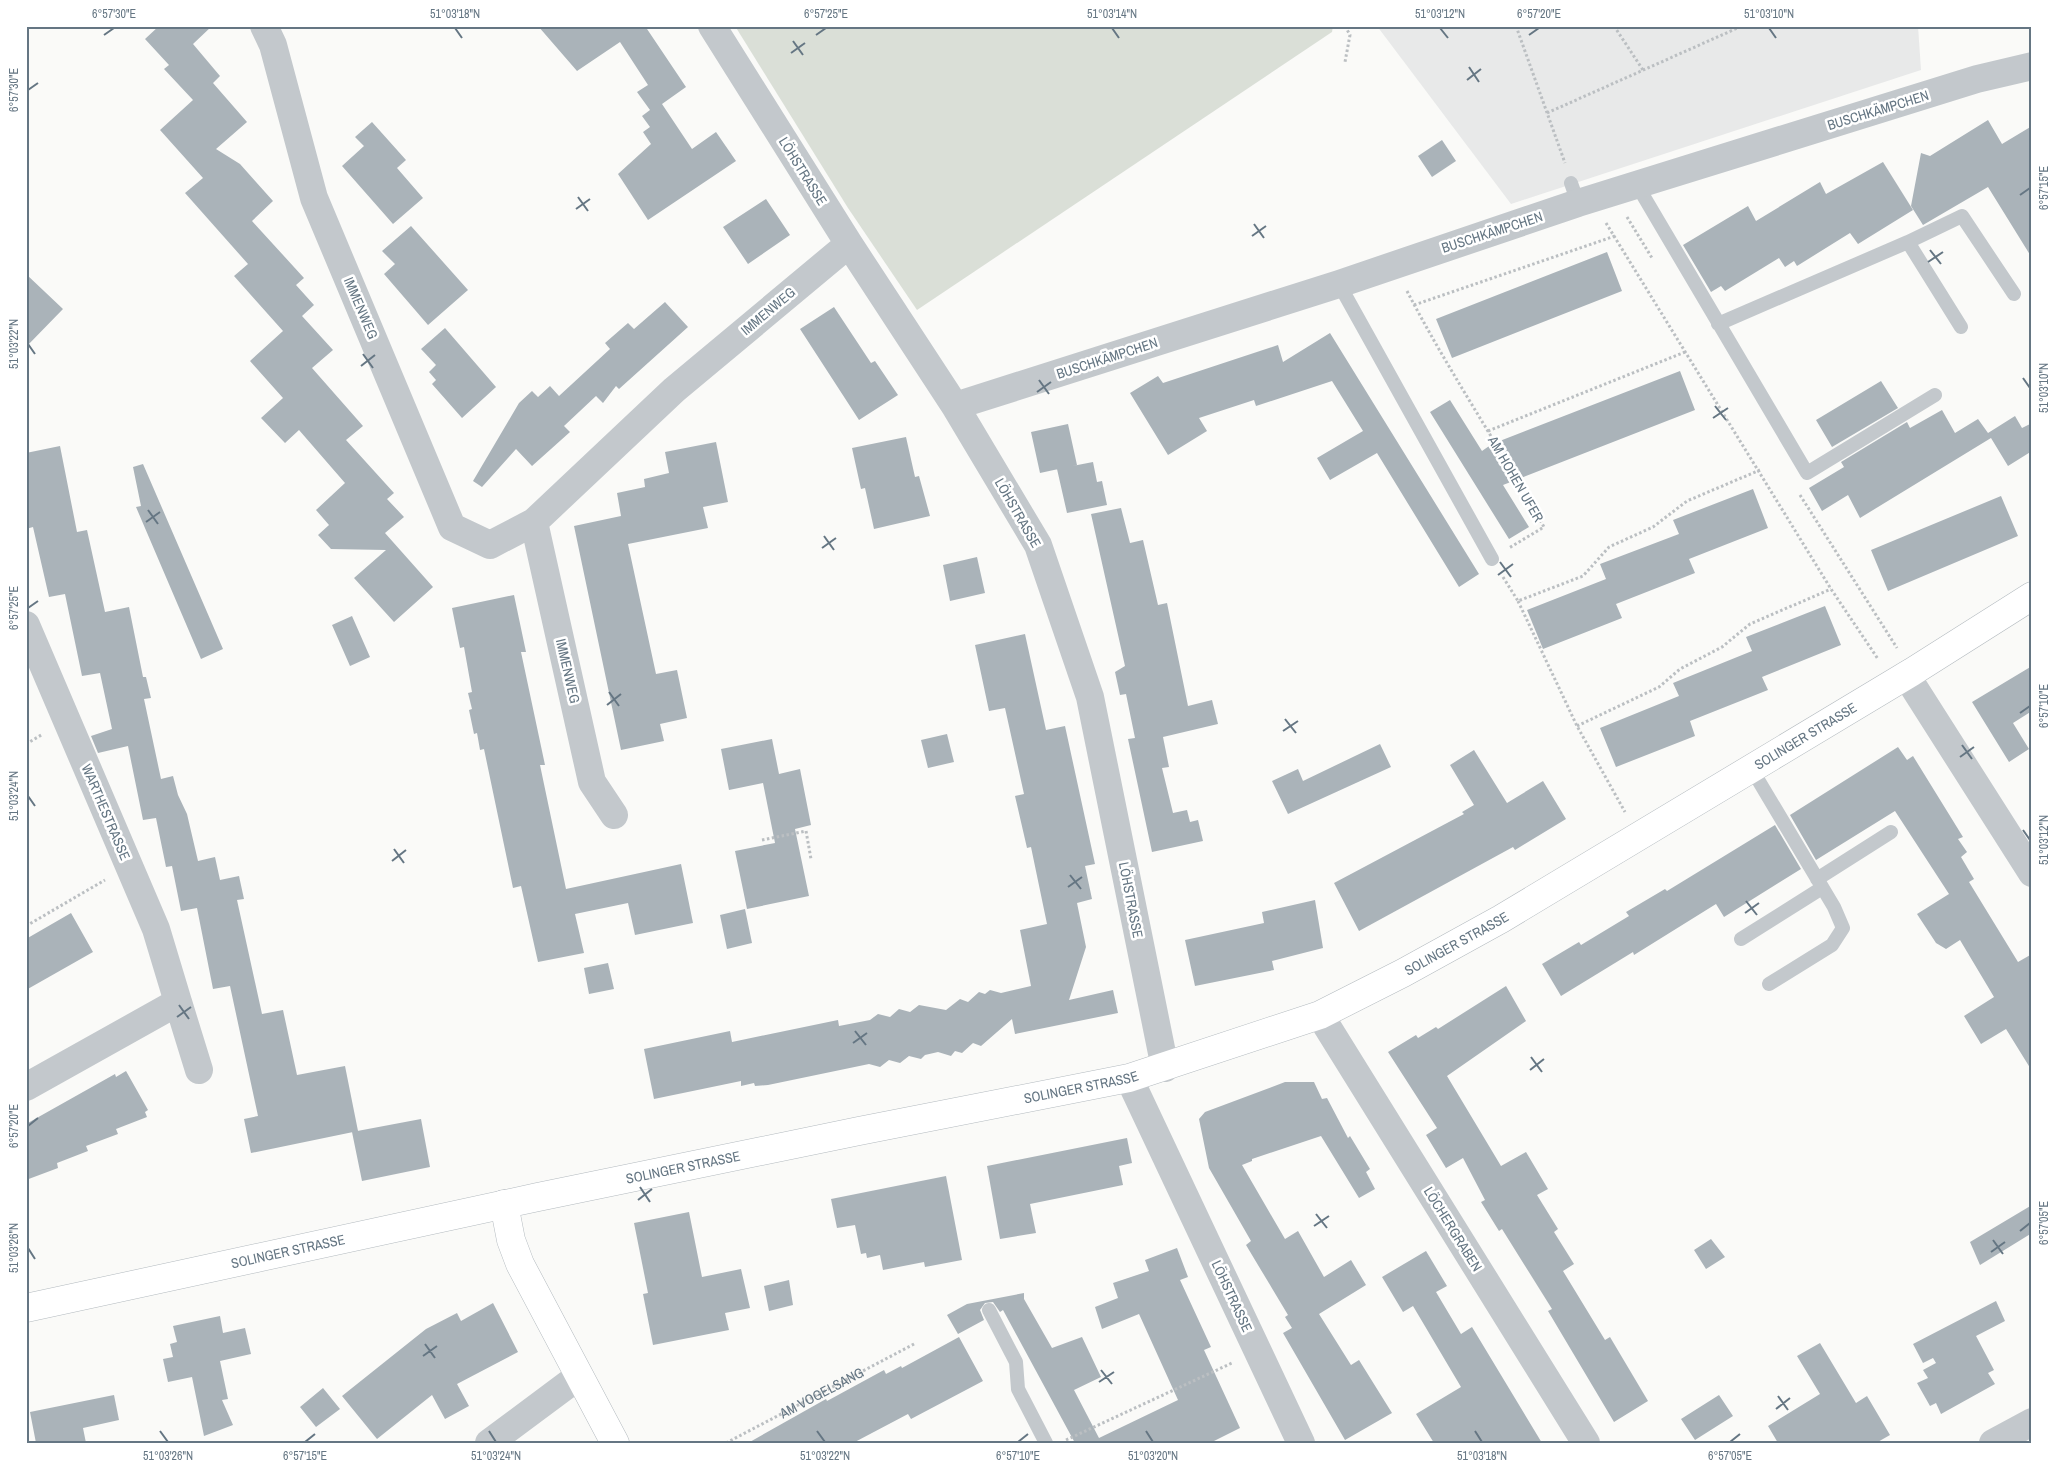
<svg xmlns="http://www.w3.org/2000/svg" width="2058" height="1469" font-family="'Archivo Narrow',sans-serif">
<rect width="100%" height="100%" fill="#fafaf8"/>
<path fill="#e8e9e9" d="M1377,26H1918L1921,70L1511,204Z"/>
<path fill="#dadfd7" d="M735,26H1333L1332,32L917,310L848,208Z"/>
<path fill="#aab3b9" d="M159,26H212L193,44L220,76L213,83L247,122L216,149L240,164L273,201L252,221L304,278L296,285L314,305L302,316L333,350L312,368L363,426L346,440L394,493L387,499L404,517L385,533L433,587L394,622L354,578L386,550L331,549L318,535L329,525L316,510L345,483L299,430L285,443L261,418L283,398L250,361L283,331L234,276L248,264L185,193L203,178L160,130L193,100L164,69L169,65L145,39Z
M538,26H645L686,87L662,104L692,149L716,132L736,161L648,220L618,174L651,144L643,132L650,127L642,116L650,110L637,92L648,85L620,42L577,71Z
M1988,120L2002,144L2032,126V258L1988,187L1923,225L1911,206L1921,153L1930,156Z
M372,122L406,160L397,168L423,198L393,224L342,166L364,146L355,137Z
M1442,140L1456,161L1432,177L1418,156Z
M1883,162L1913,210L1858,244L1850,233L1797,266L1794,261L1785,267L1779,258L1725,291L1721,286L1711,292L1683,245L1748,206L1756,221L1820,182L1826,194Z
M766,199L790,235L748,264L723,227Z
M411,226L468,290L428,325L384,274L395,264L382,251Z
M1607,252L1622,291L1452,358L1436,319Z
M26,274L63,309L26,347Z
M665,302L688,327L619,389L616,386L603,403L596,396L564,426L570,432L532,466L516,449L482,487L473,481L519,403L532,391L538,397L550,386L559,396L610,349L605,343L628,323L634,329Z
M834,307L871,363L875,361L898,395L859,420L800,329Z
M445,328L496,387L462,418L432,384L436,380L429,372L436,365L421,349Z
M1330,333L1479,574L1459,587L1377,453L1330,480L1317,458L1363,431L1332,381L1256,406L1254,400L1199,418L1207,431L1168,455L1130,393L1158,376L1163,383L1278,345L1283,362Z
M1680,371L1695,410L1503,485L1529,527L1509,539L1430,412L1450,400L1482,451L1492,444Z
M1881,381L1898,408L1832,447L1816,420Z
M1942,410L1955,433L1978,419L1988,433L2015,416L2022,428L2032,423V451L2008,466L1991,438L1860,518L1848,495L1822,511L1809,488L1844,467L1841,462L1907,422L1910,428Z
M1068,424L1077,465L1040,473L1031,432Z
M906,437L915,477L919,476L930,516L874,529L865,488L861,489L852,448Z
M716,442L728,502L703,507L708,528L628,544L656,674L677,670L687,718L660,724L664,741L621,750L574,526L621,516L617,493L645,487L644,479L669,473L665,452Z
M60,446L77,532L87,530L105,612L129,607L143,677H146L151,698L144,699L161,779L173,776L178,795L187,814L198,861L215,857L220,880L239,876L244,899L237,900L262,1014L283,1010L297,1075L345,1066L358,1131L251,1153L244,1119L258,1116L230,986L213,989L197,908L181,911L172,866L166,867L156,818L143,820L128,746L98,753L91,736L112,729L100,673L82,676L65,594L49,597L33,527L26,529V453Z
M1093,462L1097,482L1102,481L1107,505L1067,513L1057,469Z
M143,464L223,649L201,659L136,507L141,506L133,467Z
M1753,489L1768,528L1689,559L1695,573L1616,604L1622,618L1543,649L1527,610L1606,579L1600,564L1679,534L1673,520Z
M2001,496L2018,536L1888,591L1871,550Z
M1121,508L1130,543L1143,540L1158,605L1167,603L1188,706L1212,700L1218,724L1163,737L1169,767L1162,768L1173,813L1187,810L1190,822L1198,820L1203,841L1152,852L1128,739L1135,738L1126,694L1120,695L1115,672L1125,666L1091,514Z
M977,557L985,593L950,601L943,565Z
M514,595L526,652H521L545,765H540L566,889L681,864L693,923L635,935L628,903L575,914L584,953L538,962L521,886L513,888L484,749L480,750L477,733L474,734L469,710L472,709L468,693L472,692L464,647L460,648L452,608Z
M1825,606L1841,645L1762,677L1768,690L1690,721L1695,736L1616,767L1600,728L1679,696L1673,683L1752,651L1746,637Z
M352,616L370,657L350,666L332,625Z
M1025,634L1046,730L1065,726L1095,864L1085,866L1092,899L1077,903L1086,947L1069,1000L1113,990L1118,1013L1015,1034L1012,1019L981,1046L973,1043L962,1053L955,1051L951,1056L938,1052L925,1055L921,1059L909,1056L900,1063L889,1060L880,1067L869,1064L768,1085L755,1086L754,1083L741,1086V1081L654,1099L644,1049L730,1031L732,1042L838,1020L839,1026L870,1020L878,1014L890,1017L899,1009L910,1012L919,1005L946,1010L960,999L968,1002L979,992L985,994L990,990L1001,993L1031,986L1020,930L1047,924L1031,847L1027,848L1015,796L1024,794L1005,708L989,711L975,645Z
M2032,666V711L2013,723L2029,749L2009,762L1972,702Z
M947,734L954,762L928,768L921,740Z
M772,739L779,774L800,769L811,825L795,829L809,896L747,909L735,851L775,843L763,783L729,790L721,749Z
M1380,744L1391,767L1288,814L1272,781L1298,769L1303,781Z
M1898,747L1907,760L1913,756L1963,837L1958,839L1967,852L1961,857L1974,879L1969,882L2018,962L2032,954V1071L2006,1029L1981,1044L1964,1016L1994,997L1960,940L1946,949L1936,943L1917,914L1949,894L1895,811L1816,860L1790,815Z
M1474,750L1507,803L1543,781L1566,819L1515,850L1513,847L1359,931L1334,883L1464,814L1462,812L1474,805L1450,765Z
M1775,825L1801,869L1724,917L1716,904L1634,955L1633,952L1561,996L1542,964L1579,942L1581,945L1629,916L1626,912L1665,889L1667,891Z
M1315,900L1323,948L1272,961L1274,970L1195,986L1185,940L1264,923L1262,912Z
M745,909L752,943L727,949L720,915Z
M71,913L93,952L26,990V939Z
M608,963L614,989L589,994L584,968Z
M1506,986L1526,1021L1447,1076L1501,1166L1526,1152L1548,1189L1537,1195L1558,1229L1554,1232L1574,1264L1563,1271L1605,1340L1610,1337L1648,1401L1614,1422L1548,1311L1552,1309L1502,1229L1499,1231L1481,1202L1485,1200L1463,1158L1446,1168L1426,1135L1437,1128L1388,1052L1416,1035L1418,1038L1436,1027L1438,1029Z
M126,1071L148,1110L145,1112L147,1117L116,1129L118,1134L86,1146L88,1151L57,1163L58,1168L26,1180V1124L115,1074L116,1077Z
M1285,1082H1314L1322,1099L1327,1098L1348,1138L1350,1136L1370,1169L1366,1172L1375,1189L1359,1198L1321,1136L1252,1159V1161L1242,1165L1285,1239L1298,1231L1324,1277L1351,1260L1366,1285L1319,1314L1351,1365L1359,1360L1392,1413L1345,1440L1283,1333L1292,1328L1285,1317L1288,1315L1246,1245L1251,1241L1209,1168L1199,1119L1205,1112Z
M421,1119L430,1167L362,1181L352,1132Z
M1127,1138L1132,1163L1119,1166L1123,1185L1030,1204L1036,1233L1000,1239L987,1166Z
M946,1176L962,1260L925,1267L924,1262L883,1270L880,1255L867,1258L866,1253L861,1254L855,1225L837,1228L831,1199Z
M2032,1205V1233L1980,1265L1970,1242Z
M689,1212L702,1277L741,1269L750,1308L725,1313L729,1330L653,1345L643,1294L648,1293L634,1223Z
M1711,1239L1725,1257L1706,1269L1694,1250Z
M1177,1248L1188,1277L1180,1280L1211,1347L1204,1350L1240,1428L1210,1443H1075L1003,1310L1000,1312L993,1302L985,1303L980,1310L984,1320L958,1334L947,1315L967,1304L1024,1293V1299L1052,1348L1082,1337L1101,1377L1074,1390L1099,1438L1178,1400L1139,1314L1102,1329L1095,1307L1118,1298L1113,1283L1149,1271L1145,1260Z
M1426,1251L1447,1286L1436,1292L1461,1334L1472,1327L1542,1443H1434L1416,1414L1461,1387L1413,1306L1403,1312L1382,1277Z
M789,1280L793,1305L769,1311L764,1286Z
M1996,1301L2005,1321L1976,1336L1994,1370L1988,1373L1995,1384L1941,1414L1936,1403L1930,1406L1917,1383L1928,1378L1923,1370L1936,1363L1933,1358L1923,1363L1913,1344Z
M493,1303L518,1352L457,1384L469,1406L445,1419L432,1395L377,1439L342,1396L426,1329L457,1313L461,1321Z
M220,1316L223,1333L245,1328L251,1354L220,1361L228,1399L222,1400L233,1425L204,1436L192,1377L168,1382L163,1359L173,1357L170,1344L177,1342L173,1326Z
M959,1337L983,1381L911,1419L908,1414L853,1443H748L826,1399L827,1401L884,1370L886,1374L901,1366L902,1368Z
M1820,1343L1856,1403L1867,1396L1890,1435L1876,1443H1778L1768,1426L1820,1394L1797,1356Z
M323,1388L340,1409L316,1427L300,1407Z
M114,1395L119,1420L83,1428L86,1443H36L30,1412Z
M1719,1395L1733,1416L1695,1440L1681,1419Z"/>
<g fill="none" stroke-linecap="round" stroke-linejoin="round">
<g stroke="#b3babf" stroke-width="29">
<g id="secondary">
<path d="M504,1204L511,1240L520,1264L615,1443"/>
<path id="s2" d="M26,1308L538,1197L859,1131L1129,1078L1320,1015L1403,973L1501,919L1912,672L2032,596"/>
</g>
</g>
<g stroke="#bbbfc2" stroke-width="3" stroke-dasharray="2.5 2.5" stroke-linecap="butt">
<path d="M1345,26L1350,35L1345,62"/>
<path d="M1516,26L1565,163"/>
<path d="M1614,26L1643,70"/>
<path d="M1547,113L1742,26"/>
<path d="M1627,217L1652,258"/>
<path d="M1606,223L1831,589L1878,659"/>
<path d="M26,252L28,251"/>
<path d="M1407,291C1449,372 1500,447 1544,527L1509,548"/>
<path d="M1414,305L1615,236"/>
<path d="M1488,431L1685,352"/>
<path d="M1800,495L1897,648"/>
<path d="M1503,577L1518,601L1583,576L1609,547L1653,527L1687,501L1760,470"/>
<path d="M1518,601L1577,726L1625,812"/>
<path d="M1577,726L1659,687L1680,669L1722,647L1750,624L1831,589"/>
<path d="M26,744L43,734"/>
<path d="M762,840L806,831L811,859"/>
<path d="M26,926L105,880"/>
<path d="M1066,1440L1232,1363"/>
<path id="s1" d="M726,1443L916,1343"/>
</g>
<path stroke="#c3c8cc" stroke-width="14" d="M1571,183L1578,203
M1637,185L1807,473L1935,395
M1908,242L1962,216L2014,294
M1339,284L1492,559
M1718,324L1908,242L1961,327
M1751,768L1834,907L1843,928L1832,945L1769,984
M1817,879L1891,832
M1741,939L1822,888
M989,1310L1016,1362L1018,1389L1046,1443"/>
<path stroke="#c3c8cc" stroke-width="28" d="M264,26L273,45L314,198L452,527L490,545L534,522L592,782L614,815
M712,26L849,244L955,406L1038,545L1090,697L1165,1068
M955,406L1339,284L1578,203L1977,79L2032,66
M534,522L674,390L849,244
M26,625L156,929L178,1002L26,1087
M1906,675L2032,873
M178,1002L199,1070
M1320,1015L1586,1443
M1129,1078L1301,1443
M489,1443L579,1376
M1993,1443L2032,1422"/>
<use href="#secondary" stroke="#fff" stroke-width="28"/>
</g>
<path fill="none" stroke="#657683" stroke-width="2" d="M455,28L462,38M1112,28L1119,38M1440,28L1448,38M1769,28L1776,38M104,35L114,28M816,35L826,28M1529,35L1539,28M793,41L803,55M791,53L805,43M1469,67L1479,82M1467,80L1481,69M28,90L38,83M2020,195L2030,188M578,197L588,211M576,209L590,199M1254,224L1264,238M1252,236L1266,226M1930,250L1941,264M1928,262L1943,252M28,344L35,354M363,354L373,368M361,366L375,355M2023,378L2030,388M1039,380L1049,394M1037,392L1051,382M1715,406L1726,420M1713,418L1728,408M148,510L158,524M146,522L160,512M824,536L834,550M822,548L836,538M1500,562L1511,577M1498,575L1513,564M28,608L38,601M609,692L619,706M607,705L621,694M2020,713L2030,706M1285,719L1296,733M1283,731L1298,721M1962,745L1972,759M1960,757L1974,747M28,796L35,806M2023,830L2030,840M394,849L404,863M392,861L406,850M1070,875L1081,889M1068,887L1082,877M1746,901L1757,915M1745,913L1759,903M179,1005L189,1019M177,1017L191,1007M855,1031L866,1045M853,1043L867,1033M1531,1057L1542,1072M1530,1070L1544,1059M28,1126L38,1118M640,1187L650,1202M638,1200L652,1189M1316,1214L1327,1228M1314,1226L1329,1216M2020,1231L2030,1223M1993,1240L2003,1254M28,1248L35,1259M1991,1252L2005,1242M425,1344L435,1358M423,1356L437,1346M1101,1370L1112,1384M1099,1382L1114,1372M1778,1396L1788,1410M1776,1409L1790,1398M160,1431L168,1442M489,1431L496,1442M817,1431L825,1442M1146,1431L1153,1442M1475,1431L1482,1442M305,1442L315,1434M1018,1442L1028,1434M1730,1442L1740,1434"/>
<g text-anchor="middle" stroke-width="5" stroke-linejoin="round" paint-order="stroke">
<g font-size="14" fill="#657683" stroke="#fff">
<text transform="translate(1878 110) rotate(-17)" y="5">BUSCHKÄMPCHEN</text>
<text transform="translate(803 171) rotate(58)" y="5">LÖHSTRASSE</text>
<text transform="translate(1492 232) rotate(-18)" y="5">BUSCHKÄMPCHEN</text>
<text transform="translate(361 308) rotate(67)" y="5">IMMENWEG</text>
<text transform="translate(768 311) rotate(-40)" y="5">IMMENWEG</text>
<text transform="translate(1107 358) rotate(-18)" y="5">BUSCHKÄMPCHEN</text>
<text transform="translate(1516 479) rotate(60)" y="5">AM HOHEN UFER</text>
<text transform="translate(1018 513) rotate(60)" y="5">LÖHSTRASSE</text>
<text transform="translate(568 671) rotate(77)" y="5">IMMENWEG</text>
<text dy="5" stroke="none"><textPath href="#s2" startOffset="1888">SOLINGER STRASSE</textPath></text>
<text transform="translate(106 812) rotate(67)" y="5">WARTHESTRASSE</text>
<text transform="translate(1131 900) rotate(79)" y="5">LÖHSTRASSE</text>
<text dy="5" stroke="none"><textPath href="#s2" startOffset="1482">SOLINGER STRASSE</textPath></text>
<text dy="5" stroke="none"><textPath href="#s2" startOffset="1078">SOLINGER STRASSE</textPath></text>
<text dy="5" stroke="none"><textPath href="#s2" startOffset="672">SOLINGER STRASSE</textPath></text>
<text transform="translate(1453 1229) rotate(58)" y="5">LÖCHERGRABEN</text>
<text dy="5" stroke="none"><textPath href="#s2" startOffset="268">SOLINGER STRASSE</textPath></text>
<text transform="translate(1232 1296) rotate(65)" y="5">LÖHSTRASSE</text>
<text dy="5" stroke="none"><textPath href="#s1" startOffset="108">AM VOGELSANG</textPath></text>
</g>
</g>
<rect width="2058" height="1469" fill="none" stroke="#ffffff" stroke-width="55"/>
<rect x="28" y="28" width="2002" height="1414" fill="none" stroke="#657683" stroke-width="2"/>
<g font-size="12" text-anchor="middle" fill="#657683">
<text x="114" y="18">6°57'30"E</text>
<text x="455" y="18">51°03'18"N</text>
<text x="826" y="18">6°57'25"E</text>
<text x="1112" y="18">51°03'14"N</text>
<text x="1440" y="18">51°03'12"N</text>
<text x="1539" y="18">6°57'20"E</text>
<text x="1769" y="18">51°03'10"N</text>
<text transform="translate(14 90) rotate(-90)" y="4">6°57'30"E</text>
<text transform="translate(2044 188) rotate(-90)" y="4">6°57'15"E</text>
<text transform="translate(14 344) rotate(-90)" y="4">51°03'22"N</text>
<text transform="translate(2044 388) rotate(-90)" y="4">51°03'10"N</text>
<text transform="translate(14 608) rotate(-90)" y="4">6°57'25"E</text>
<text transform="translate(2044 706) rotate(-90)" y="4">6°57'10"E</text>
<text transform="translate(14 796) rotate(-90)" y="4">51°03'24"N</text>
<text transform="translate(2044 840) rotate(-90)" y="4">51°03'12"N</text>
<text transform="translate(14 1126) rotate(-90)" y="4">6°57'20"E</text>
<text transform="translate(2044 1223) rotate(-90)" y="4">6°57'05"E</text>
<text transform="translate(14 1248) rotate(-90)" y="4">51°03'26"N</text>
<text x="168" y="1460">51°03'26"N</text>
<text x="305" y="1460">6°57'15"E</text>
<text x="496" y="1460">51°03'24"N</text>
<text x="825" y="1460">51°03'22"N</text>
<text x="1018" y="1460">6°57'10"E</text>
<text x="1153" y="1460">51°03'20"N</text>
<text x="1482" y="1460">51°03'18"N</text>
<text x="1730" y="1460">6°57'05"E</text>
</g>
</svg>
